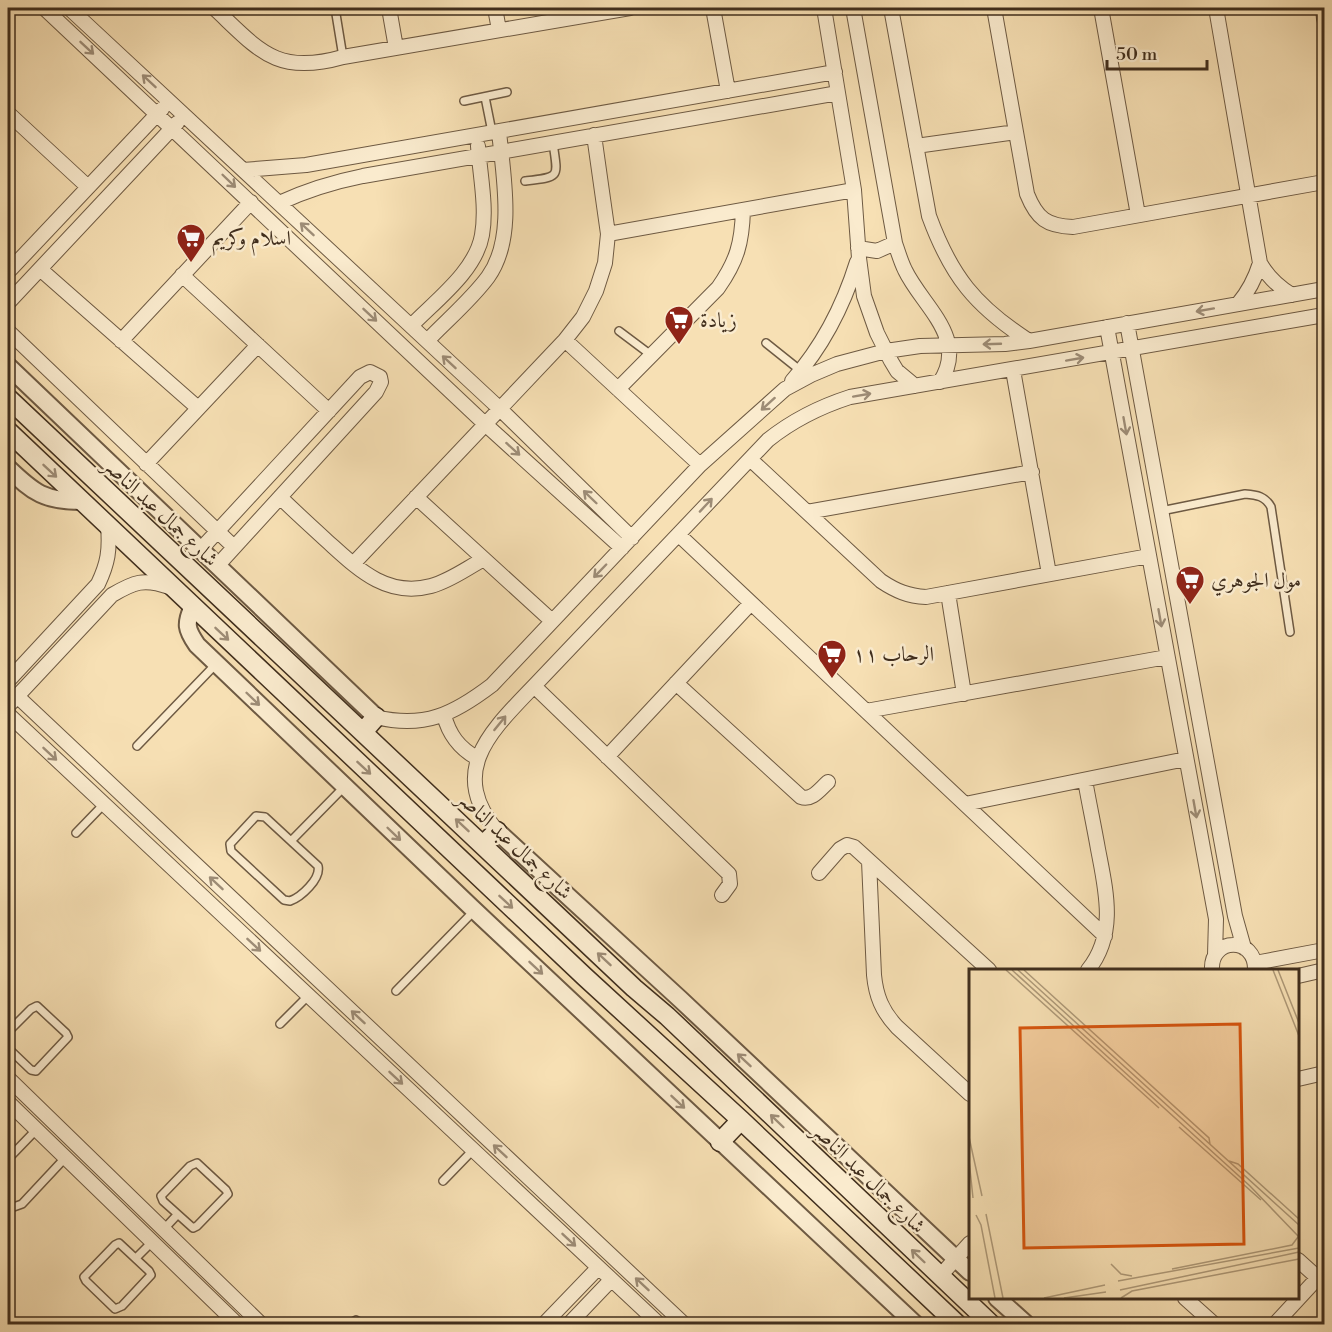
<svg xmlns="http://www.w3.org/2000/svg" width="1332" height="1332" font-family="'Libre Bodoni',Amiri,serif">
<rect width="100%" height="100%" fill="#f7e0b4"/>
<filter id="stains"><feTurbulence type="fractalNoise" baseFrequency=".00333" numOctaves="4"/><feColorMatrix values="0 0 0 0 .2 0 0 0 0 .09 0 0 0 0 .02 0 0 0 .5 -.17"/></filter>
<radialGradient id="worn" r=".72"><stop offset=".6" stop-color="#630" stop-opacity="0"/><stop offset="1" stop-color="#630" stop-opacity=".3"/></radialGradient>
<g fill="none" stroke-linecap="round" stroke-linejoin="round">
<g stroke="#6e5a43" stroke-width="10">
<path id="service" d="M335,8L343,57
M485,97L492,132
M464,101L507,92
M525,181C561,177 558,178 553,143
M619,331L651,355
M766,343L801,371
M1161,511L1245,494C1257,495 1265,496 1271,507L1290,632
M137,746L216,664
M256,816L265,817L318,866C321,879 301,897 290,901L284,900L231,851L230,844Z
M76,833L104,804
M291,841L344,787
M396,991L474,911
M280,1024L308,996
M8,1032L31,1009L37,1006L66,1033L68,1037L36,1071L31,1070L8,1048
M8,1062L15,1055
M8,1159L36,1130
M197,1163L226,1190L228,1194L197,1226L193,1228L163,1201L161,1196L190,1166Z
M443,1181L473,1150
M8,1209L22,1204L65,1158
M164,1229L177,1215
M119,1243L149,1271L151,1275L122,1306L115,1309L86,1281L84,1277L115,1245Z
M136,1258L152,1242
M349,1324L356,1320L363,1324"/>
</g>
<g stroke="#6e5a43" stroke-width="16">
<path id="minor" d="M44,8L485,424L622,548
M69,8L499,408L632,538
M214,8C259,50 276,76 343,57L630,8
M389,8L396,48
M495,8L499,30
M713,8L728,91
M824,8L854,190L859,258L864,296L877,333L891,361L897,371L915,386
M853,8L895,243C898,252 901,262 905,270C922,306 969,338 940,382
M891,8L929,216C951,276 975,306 1029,341
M994,8L1027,194C1037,219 1047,226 1073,227L1324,182
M1101,8L1138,215
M1216,8L1260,263C1268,277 1277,286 1292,295
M1323,8L1324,19
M8,113L88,187
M916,146L1016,132
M243,170L306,165L835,72
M279,203C307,190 333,182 363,176L838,93
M608,234L854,190
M858,248L877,251L895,243
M40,269L198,408
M8,272L162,109
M182,275L329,411
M8,303L177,123
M1238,304C1249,291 1255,279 1260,263
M1127,323L1235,916L1244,948
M411,326C435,301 476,271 482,235C487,207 480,175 478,146
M1107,327L1216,919L1215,955
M8,331L234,547
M565,340L700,465
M121,341L251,202
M427,341C447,320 471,300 488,277C516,238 503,176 499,131
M1013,370L1049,574
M792,381C823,346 843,307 857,262
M618,389L718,288C737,261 742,243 743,210
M750,459L881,581C896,591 908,596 926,597L1149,556
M146,464L258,345
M280,497C295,512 311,526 327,541C357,568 386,598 431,586C450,581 467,568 484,559
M416,497L552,621
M807,512L1032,472
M679,535L1105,936
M201,549L360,377L370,372L380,377L381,382L376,392L218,565
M353,564L565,340L583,317L596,291L605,263L608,234L594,135
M948,593L964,694
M8,681L98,584C108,563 110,550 108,526
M676,683L801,797C812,801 820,789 828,782
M534,686L729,874L730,884L722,895
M17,696L684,1324
M8,706L112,595C134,582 144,578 169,587
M866,711L1167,657
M8,714L659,1324
M444,715C449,735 459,748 477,758
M376,717C424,729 454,714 492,685L700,465L785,389L811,375L837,364L886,351L920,346L1005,344L1029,341L1324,289
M607,757L751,603
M1085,780C1089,803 1094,826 1098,849C1106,891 1117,934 1088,970
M965,804L1186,759
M497,831C447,771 491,731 534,686L768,440C793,420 819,407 850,397L1324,315
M869,861L874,975C876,996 882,1011 897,1027L970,1094
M819,873L840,849L847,845L854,847L989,970
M1255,963L1324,950
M1212,970C1210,937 1256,936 1255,970
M1298,976L1324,970
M8,1078L261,1324
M1298,1079L1324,1073
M8,1102L237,1324
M1298,1260L1318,1278
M940,1276L970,1243
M1185,1298L1214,1324
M544,1324L598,1268
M569,1324L611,1280
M1275,1324L1324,1271"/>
</g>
<g stroke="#6e5a43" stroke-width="20">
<path id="tertiary" d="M8,366L376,717
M8,468C34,493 44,501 82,501
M193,606C185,624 186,629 197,645L471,907L915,1324
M497,831L680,999L970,1272
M997,1298L1026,1324"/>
</g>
<g stroke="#402e1d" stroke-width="21">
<path id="secondary" d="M8,398L634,988L667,1016L991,1324
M8,431L585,977L741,1120L957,1324
M363,732L376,717
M483,845L497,831
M720,1142L741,1120"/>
</g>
<use href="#service" stroke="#faebce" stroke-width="7"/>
<use href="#minor" stroke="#faebce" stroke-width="14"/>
<use href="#tertiary" stroke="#faebce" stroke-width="16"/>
<use href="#secondary" stroke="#faebce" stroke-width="18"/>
</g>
<defs><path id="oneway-shaft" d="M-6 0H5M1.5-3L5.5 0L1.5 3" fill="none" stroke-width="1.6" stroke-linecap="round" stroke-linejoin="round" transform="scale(1.5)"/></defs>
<g stroke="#9d8c76">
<use href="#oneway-shaft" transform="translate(87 48) rotate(43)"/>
<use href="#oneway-shaft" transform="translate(149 81) rotate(-137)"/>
<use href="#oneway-shaft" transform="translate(229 181) rotate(44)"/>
<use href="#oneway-shaft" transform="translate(307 229) rotate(-137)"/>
<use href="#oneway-shaft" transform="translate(1205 310) rotate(170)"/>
<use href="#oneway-shaft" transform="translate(370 315) rotate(43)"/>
<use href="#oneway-shaft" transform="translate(992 344) rotate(178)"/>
<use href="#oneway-shaft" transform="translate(1075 359) rotate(-10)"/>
<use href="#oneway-shaft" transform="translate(449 362) rotate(-137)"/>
<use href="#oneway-shaft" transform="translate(862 395) rotate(-10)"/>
<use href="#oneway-shaft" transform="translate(768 404) rotate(138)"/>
<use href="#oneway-shaft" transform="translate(1125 426) rotate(80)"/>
<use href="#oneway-shaft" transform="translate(513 449) rotate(42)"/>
<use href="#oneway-shaft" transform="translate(50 471) rotate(43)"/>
<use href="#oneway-shaft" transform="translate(590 497) rotate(-136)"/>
<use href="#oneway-shaft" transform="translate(706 505) rotate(-47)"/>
<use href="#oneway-shaft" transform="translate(600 571) rotate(134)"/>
<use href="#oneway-shaft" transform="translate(1160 618) rotate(80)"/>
<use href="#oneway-shaft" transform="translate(222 634) rotate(43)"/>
<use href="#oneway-shaft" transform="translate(253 699) rotate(44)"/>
<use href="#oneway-shaft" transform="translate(500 723) rotate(-51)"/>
<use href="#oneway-shaft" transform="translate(50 754) rotate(43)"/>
<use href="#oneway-shaft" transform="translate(364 768) rotate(43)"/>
<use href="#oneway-shaft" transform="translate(1195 809) rotate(80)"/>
<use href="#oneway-shaft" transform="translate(462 825) rotate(-137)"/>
<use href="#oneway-shaft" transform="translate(394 834) rotate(44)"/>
<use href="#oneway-shaft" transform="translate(216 883) rotate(-137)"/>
<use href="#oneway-shaft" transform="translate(506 902) rotate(43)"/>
<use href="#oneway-shaft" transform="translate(254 945) rotate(43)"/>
<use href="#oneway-shaft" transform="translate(604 959) rotate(-137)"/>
<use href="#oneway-shaft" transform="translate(536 968) rotate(43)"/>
<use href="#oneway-shaft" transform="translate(358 1017) rotate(-137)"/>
<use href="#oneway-shaft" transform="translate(744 1060) rotate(-137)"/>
<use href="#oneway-shaft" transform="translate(396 1078) rotate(43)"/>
<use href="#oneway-shaft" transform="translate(678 1102) rotate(43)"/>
<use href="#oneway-shaft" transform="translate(777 1121) rotate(-136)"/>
<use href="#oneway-shaft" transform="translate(500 1151) rotate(-137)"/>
<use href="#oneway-shaft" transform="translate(569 1240) rotate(43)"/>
<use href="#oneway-shaft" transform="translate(918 1256) rotate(-136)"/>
<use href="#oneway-shaft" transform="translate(642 1284) rotate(-137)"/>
</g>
<defs>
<g id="supermarket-pin" transform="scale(1.5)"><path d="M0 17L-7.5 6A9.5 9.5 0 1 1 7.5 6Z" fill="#8f2418" stroke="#faebce"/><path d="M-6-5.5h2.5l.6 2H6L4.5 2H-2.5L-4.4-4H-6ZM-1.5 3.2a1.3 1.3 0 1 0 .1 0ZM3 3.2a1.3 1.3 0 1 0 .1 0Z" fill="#fff"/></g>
</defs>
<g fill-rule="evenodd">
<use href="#supermarket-pin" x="191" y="238"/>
<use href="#supermarket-pin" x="679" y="320"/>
<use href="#supermarket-pin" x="1190" y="580"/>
<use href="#supermarket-pin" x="832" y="654"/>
</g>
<g text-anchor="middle" stroke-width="5" stroke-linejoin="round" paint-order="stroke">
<g font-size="21" fill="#402e1d" stroke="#faebce" text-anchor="start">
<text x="212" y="245">اسلام وكريم</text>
<text x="700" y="327">زيادة</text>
<text x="1211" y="587">مول الجوهري</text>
<text x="853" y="661">الرحاب ١١</text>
</g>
<g font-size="21" fill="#402e1d" stroke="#faebce">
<text transform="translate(161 512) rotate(43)" y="7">شارع جمال عبد الناصر</text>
<text transform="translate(515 845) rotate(43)" y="7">شارع جمال عبد الناصر</text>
<text transform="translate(869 1178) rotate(44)" y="7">شارع جمال عبد الناصر</text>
</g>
</g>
<g transform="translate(969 969)">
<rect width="330" height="330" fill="#f7e0b4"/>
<path fill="none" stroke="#ae9978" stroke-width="1.5" d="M37,1L190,139M43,1L281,217L330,268M49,1L330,256M55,1L240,169L241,175M304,1L330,67M309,1L330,54M210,158L292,231M0,168L13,227M0,191L4,229M260,192L269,195L330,250M17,245L34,329M7,246L12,256L26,329M142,295L152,305L163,307M203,300L323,276L329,268M149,312L330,279M151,321L330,283M75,329L136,316M95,329L137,323M152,329L163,322L330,290"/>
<path fill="#d7550e" fill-opacity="0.15" stroke="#d7550e" stroke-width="3" d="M271,55L275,275L55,279L51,59Z"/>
<rect width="330" height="330" fill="none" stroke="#402e1d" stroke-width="3"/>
</g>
<rect width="1332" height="1332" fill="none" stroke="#f7e0b4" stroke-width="30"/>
<rect x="9" y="9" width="1314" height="1314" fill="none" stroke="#402e1d" stroke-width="3"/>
<rect x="15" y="15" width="1302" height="1302" fill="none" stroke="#402e1d" stroke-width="1.5"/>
<path d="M1107 60v9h100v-9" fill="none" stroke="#402e1d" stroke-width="3"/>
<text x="1116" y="60" font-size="18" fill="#402e1d" stroke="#faebce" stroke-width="4.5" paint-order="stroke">50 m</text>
<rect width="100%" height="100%" filter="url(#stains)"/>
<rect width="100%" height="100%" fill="url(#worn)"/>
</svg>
